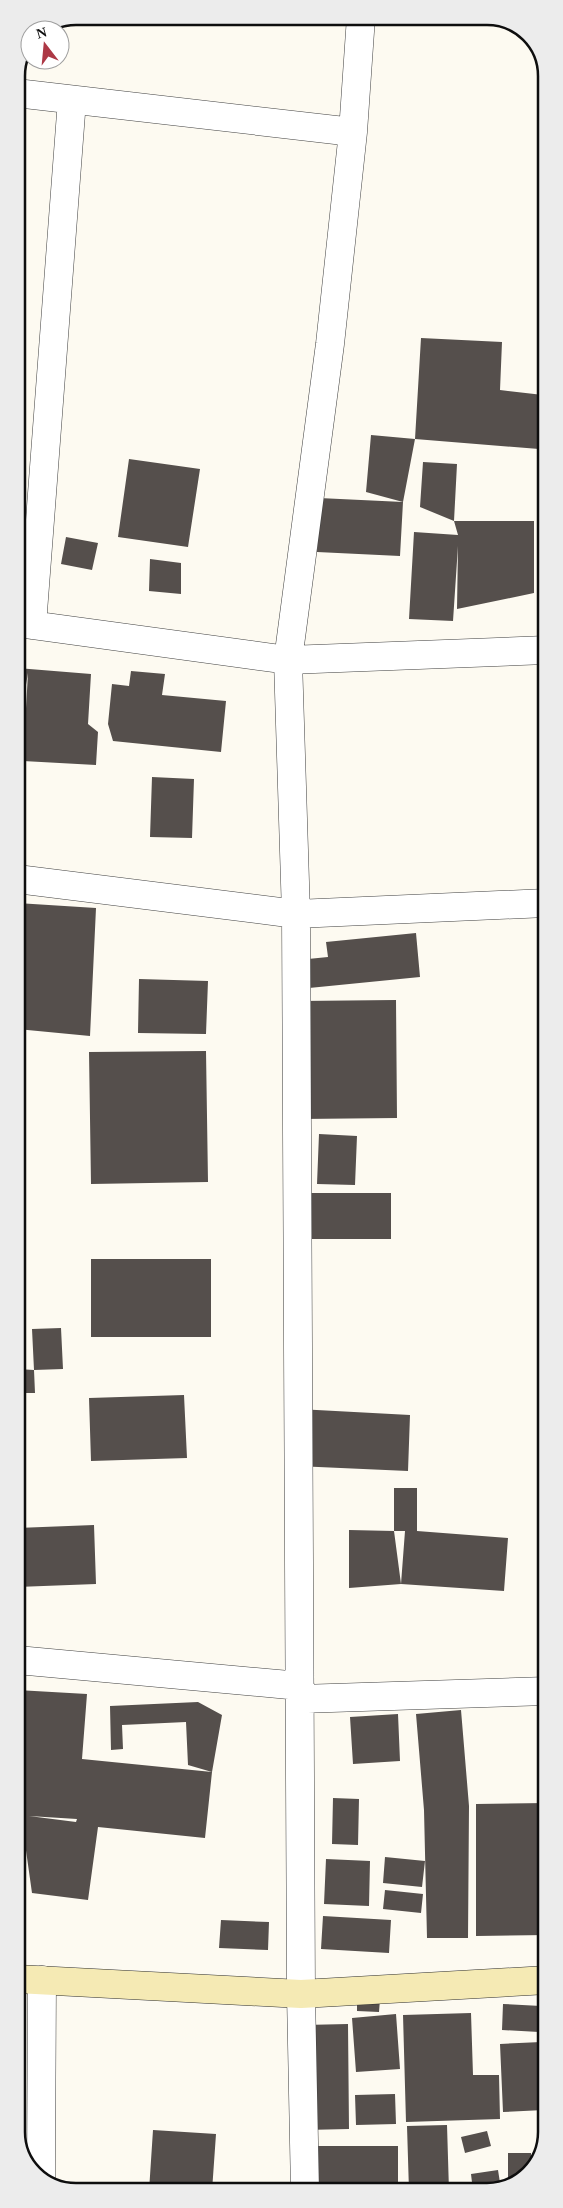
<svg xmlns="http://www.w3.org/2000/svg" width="563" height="2208" font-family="'Times New Roman',serif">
<rect width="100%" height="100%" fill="#fdfaf1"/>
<path fill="#554f4c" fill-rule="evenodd" d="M421,338L502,342L500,390L543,395L539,449L415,439Z
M371,435L415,439L403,502L366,492Z
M129,459L200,469L188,547L118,537Z
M423,462L457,464L454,521L420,507Z
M319,498L403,502L400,556L317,552Z
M454,521H534V593L457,609L458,546L453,621L409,619L414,532L458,535Z
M66,537L98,543L92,570L61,564Z
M150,559L181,563V594L149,591Z
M17,668L91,674L88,724L98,732L96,765L23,761L28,673L17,738Z
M131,671L165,674L162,695L226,701L221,752L113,741L108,724L112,684L129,686Z
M152,777L194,779L192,838L150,837Z
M17,903L96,908L90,1036L17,1029Z
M416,933L420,977L309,988L308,959L328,957L326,942Z
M139,979L208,981L206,1034L138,1033Z
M396,1000L397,1118L301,1119L300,1001Z
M206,1051L208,1182L91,1184L89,1052Z
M319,1134L357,1136L355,1185L317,1184Z
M294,1193H391V1239H294Z
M91,1259H211V1337H91Z
M61,1328L63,1369L34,1370L32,1329Z
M17,1369L34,1370L35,1393H17Z
M184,1395L187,1458L91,1461L89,1398Z
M298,1409L410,1415L408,1471L296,1466Z
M394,1488H417V1531L508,1538L504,1591L401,1584L405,1531H394Z
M94,1525L96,1584L17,1587V1528Z
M349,1530L394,1531L401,1584L349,1588Z
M17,1690L87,1694L82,1759L212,1772L205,1838L98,1827L88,1900L32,1893L21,1815H17ZM29,1816L77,1819L76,1822Z
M198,1702L222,1715L212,1772L188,1765L186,1722L122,1725L123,1749L111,1750L110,1706Z
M461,1710L469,1806L468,1938H427L424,1810L416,1714Z
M398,1714L400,1761L353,1764L350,1717Z
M333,1798L359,1799L358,1845L332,1844Z
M547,1803V1935L476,1936V1804Z
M385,1857L425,1861L422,1887L383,1883Z
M326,1859L370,1861L369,1906L324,1904Z
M385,1890L423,1894L421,1913L383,1909Z
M323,1916L391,1920L389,1953L321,1949Z
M221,1920L269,1922L268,1950L219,1948Z
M357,1999H380L379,2012L357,2011Z
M503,2004L541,2006L539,2032L502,2030Z
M544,2005H547V2038H545Z
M471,2013L473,2075H499L500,2119L406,2122L403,2015Z
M396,2014L400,2069L356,2072L352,2018Z
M348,2024L349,2129L305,2130L304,2025Z
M541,2042L544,2110L503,2112L500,2044Z
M395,2094L396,2124L356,2125L355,2095Z
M447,2125L449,2191H409L407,2126Z
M153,2130L216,2134L212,2191H149Z
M487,2131L491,2146L465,2153L461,2137Z
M309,2146H398V2191H309Z
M508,2153H531V2171L519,2179H508Z
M498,2170L501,2189L473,2191L471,2174Z"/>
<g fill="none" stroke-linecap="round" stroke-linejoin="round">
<g stroke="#414141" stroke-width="29">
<path id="street" d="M16,93L353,132
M17,623L288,660L546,650
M32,625L72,100
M17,879L296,914L546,903
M17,1660L300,1686
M300,1699L547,1691
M41,2178L42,1980
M305,2191L301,1994L296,914L288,660L330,344L353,132L361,17"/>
</g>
<g stroke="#303030" stroke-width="29">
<path id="secondary" d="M17,1979L301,1994L547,1980"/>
</g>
<use href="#street" stroke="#fff" stroke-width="28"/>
<use href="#secondary" stroke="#f5eab4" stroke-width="28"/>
</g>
<path d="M0 0H563V2208H0ZM76 25H487A51 51 0 0 1 538 76V2132A51 51 0 0 1 487 2183H76A51 51 0 0 1 25 2132V76A51 51 0 0 1 76 25Z" fill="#ececec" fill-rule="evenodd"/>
<path fill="none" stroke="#0e0e0e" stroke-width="2.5" d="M76 25H487A51 51 0 0 1 538 76V2132A51 51 0 0 1 487 2183H76A51 51 0 0 1 25 2132V76A51 51 0 0 1 76 25Z"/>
<g transform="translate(45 45) rotate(344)"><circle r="24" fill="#ffffff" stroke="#9f9f9f"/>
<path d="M0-4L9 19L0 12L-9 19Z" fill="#ad3845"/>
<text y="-8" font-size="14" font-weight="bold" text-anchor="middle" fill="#0e0e0e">N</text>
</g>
</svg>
